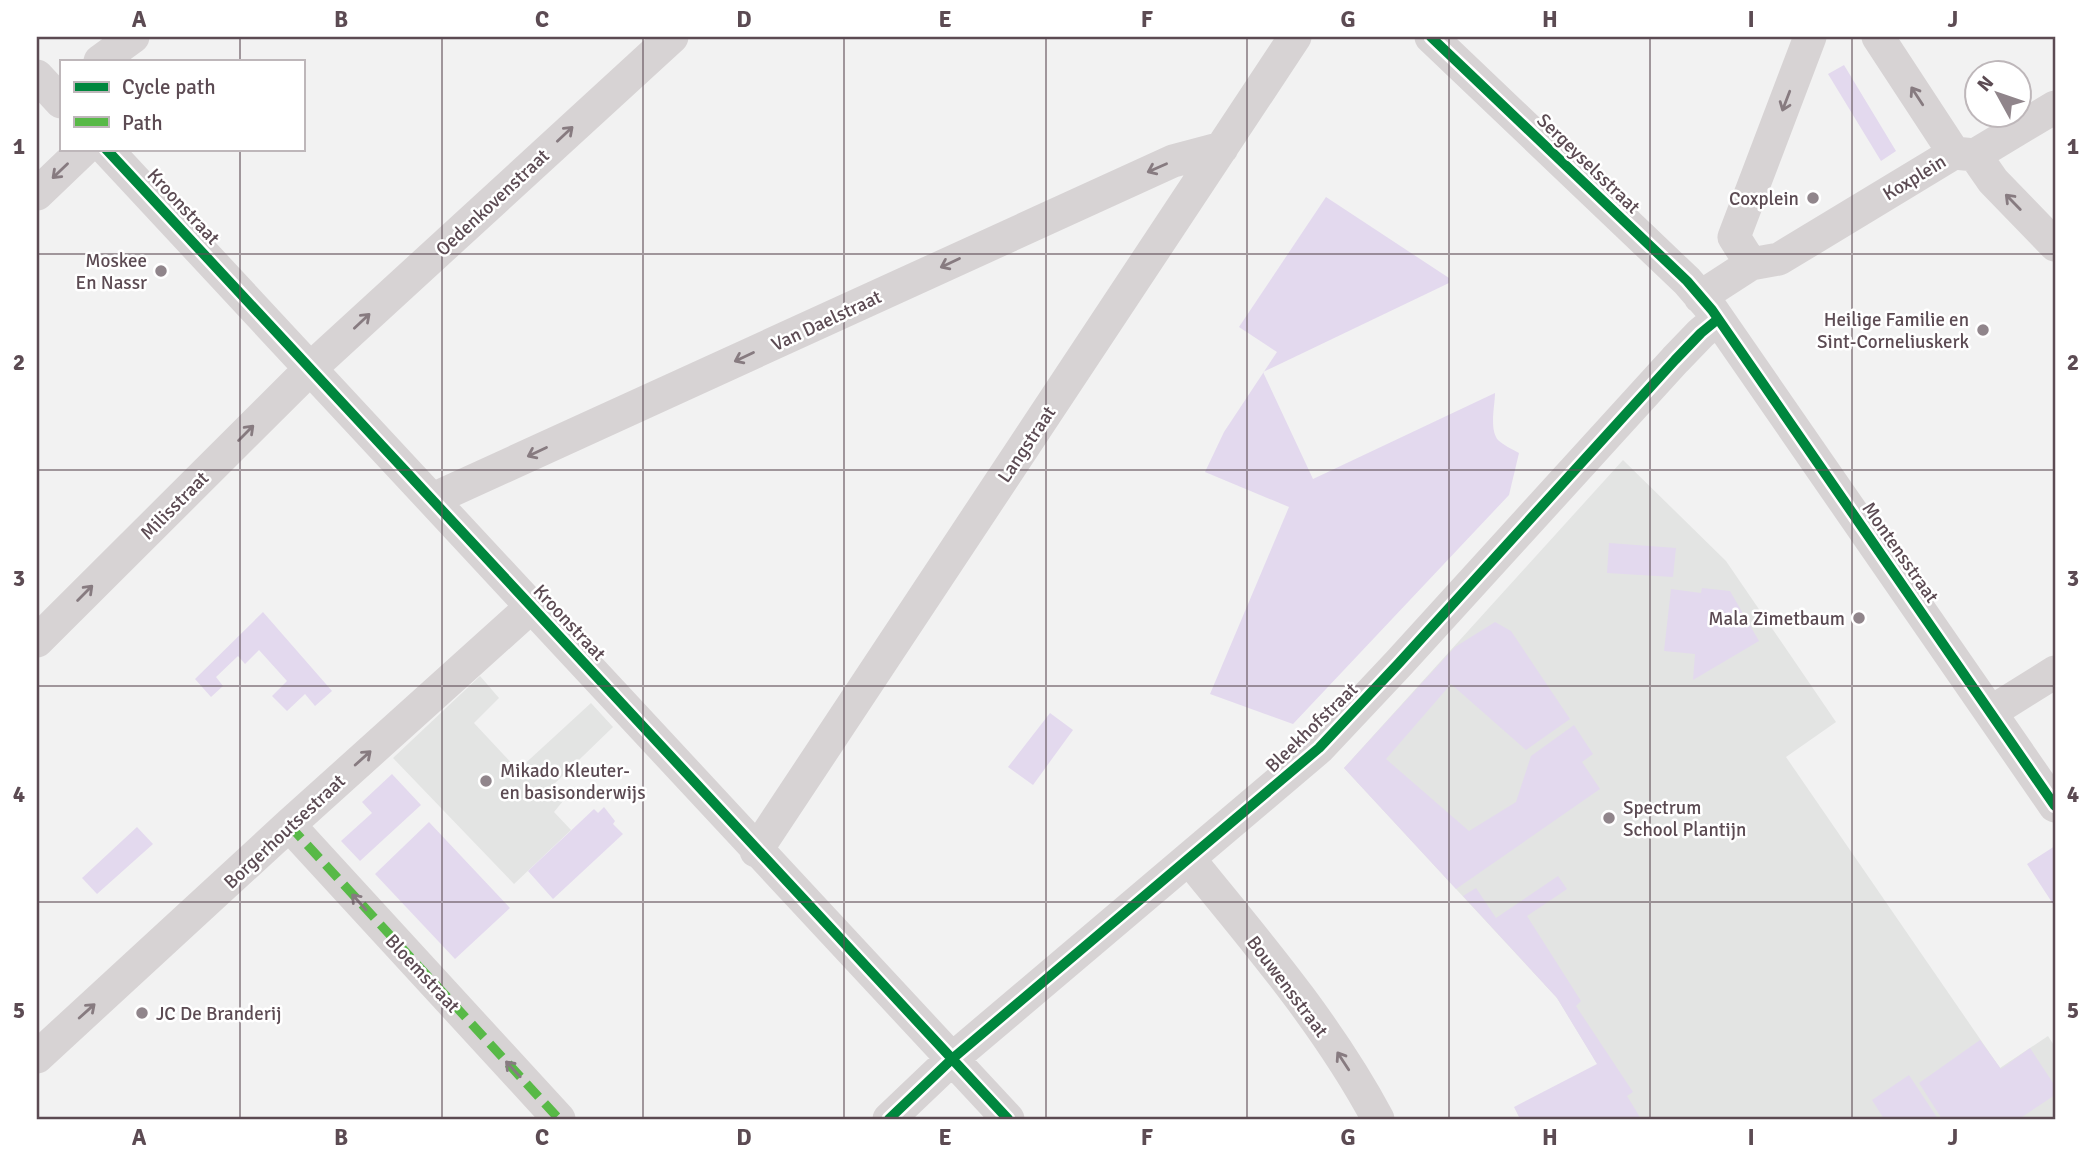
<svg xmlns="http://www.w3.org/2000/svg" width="2092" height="1156" font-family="Signika,sans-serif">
<rect width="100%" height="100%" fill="#f2f2f2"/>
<path fill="#e3e4e3" d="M1623,460L1726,561L1836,722L1786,757L2000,1068L2048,1036L2055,1047V1119H1631L1557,998L1344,768Z
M480,676L499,698L474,723L518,770L591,703L613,727L551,787L563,801L554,812L571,830L514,884L393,758Z"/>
<path fill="#e3d9ee" d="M1844,65L1896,151L1881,161L1828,74Z
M1326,197L1449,278V283L1263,372L1313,479L1495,393C1495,406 1489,429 1498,440C1503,445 1512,449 1519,453L1509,495L1293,724L1210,694L1289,507L1205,472L1224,432L1277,352L1239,327Z
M1609,543L1676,548L1673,577L1607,573Z
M1702,588L1730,591L1759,641L1693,680L1695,654L1664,651L1671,589L1701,593Z
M263,612L332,691L315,706L305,694L287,711L272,696L287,681L259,650L245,664L238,656L216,677L223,686L211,697L195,679Z
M1495,622L1511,631L1570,719L1526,750L1451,684L1386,759L1469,831L1516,802L1531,756L1574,725L1593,754L1582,762L1600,789L1456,889L1344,768L1455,647Z
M1050,713L1073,730L1033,785L1008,767Z
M392,774L421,805L360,861L341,841L372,813L362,802Z
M604,807L615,821L613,824L623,834L553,899L528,871L594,809L598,813Z
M429,822L510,908L455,959L375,874Z
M137,827L153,844L97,894L82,878Z
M2055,846V907L2027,864Z
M1558,876L1567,889L1527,916L1581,1001L1576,1006L1633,1092L1627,1096L1641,1119H1520L1514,1107L1597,1064L1557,998L1463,896L1476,888L1496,918Z
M1980,1040L2001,1069L2030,1048L2055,1086V1095L2019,1119H1942L1919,1083Z
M1909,1075L1938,1119H1884L1872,1100Z"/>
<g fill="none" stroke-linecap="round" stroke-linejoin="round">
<path stroke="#d7d3d4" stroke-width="33" d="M1431,37L1687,281L1712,310L2055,806
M1878,37L1954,153
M100,61L133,37
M37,76L61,102
M106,149C408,471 706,797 1008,1119
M1954,153L1975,155L2055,107
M1975,155L1993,181L2055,245
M37,194L84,149
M1751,264L1734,237L1810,37
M1700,297L1751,264L1779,259L1954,153
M433,499L1173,161L1222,148
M37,641L311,368L672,37
M1991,712L2055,672
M289,825L559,1119
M756,851L1295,37
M1189,859C1256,941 1328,1025 1378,1119
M37,1057L289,825L531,607
M889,1119L952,1059L1319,748L1399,663L1675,360L1701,333L1718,319"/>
<path stroke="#58b947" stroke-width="9" stroke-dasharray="18 9" stroke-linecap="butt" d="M289,825L559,1119"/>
<g stroke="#fff" stroke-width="15">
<path id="cycleway" d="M1431,37L1687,281L1712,310L2055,806
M106,149C408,471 706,797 1008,1119
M889,1119L952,1059L1319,748L1399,663L1675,360L1701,333L1718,319"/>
</g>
<use href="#cycleway" stroke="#00873e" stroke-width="10"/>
</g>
<defs><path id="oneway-shaft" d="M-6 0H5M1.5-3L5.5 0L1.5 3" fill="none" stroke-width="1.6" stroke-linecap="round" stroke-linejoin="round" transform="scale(1.75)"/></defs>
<g stroke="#877b80">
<use href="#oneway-shaft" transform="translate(1917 96) rotate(-123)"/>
<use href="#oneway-shaft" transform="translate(1786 101) rotate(111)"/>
<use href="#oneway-shaft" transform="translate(565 134) rotate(-43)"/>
<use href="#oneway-shaft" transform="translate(1157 168) rotate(156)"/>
<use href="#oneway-shaft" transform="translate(60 171) rotate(136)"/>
<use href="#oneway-shaft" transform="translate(2013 202) rotate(-134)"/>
<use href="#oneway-shaft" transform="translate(950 263) rotate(155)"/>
<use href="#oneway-shaft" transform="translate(362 321) rotate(-43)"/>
<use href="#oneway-shaft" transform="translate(744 357) rotate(155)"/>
<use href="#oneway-shaft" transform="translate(246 433) rotate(-45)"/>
<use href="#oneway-shaft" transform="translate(537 452) rotate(155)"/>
<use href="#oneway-shaft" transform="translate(85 593) rotate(-45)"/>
<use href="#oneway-shaft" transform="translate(363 758) rotate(-42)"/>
<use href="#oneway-shaft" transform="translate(359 902) rotate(-132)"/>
<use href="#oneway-shaft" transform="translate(87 1011) rotate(-42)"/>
<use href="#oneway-shaft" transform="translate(1343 1061) rotate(-123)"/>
<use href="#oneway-shaft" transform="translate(513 1069) rotate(-133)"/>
</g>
<path fill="none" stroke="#5c4b53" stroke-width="2" stroke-opacity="0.55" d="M240,37V61M442,37V1119M643,37V1119M844,37V1119M1046,37V1119M1247,37V1119M1449,37V1119M1650,37V1119M1852,37V1119M240,149V1119M37,254H2055M37,470H2055M37,686H2055M37,902H2055"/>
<g fill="#90858b" stroke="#fff" stroke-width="2.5">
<circle cx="1813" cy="198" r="7"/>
<circle cx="161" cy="271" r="7"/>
<circle cx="1983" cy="330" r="7"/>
<circle cx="1859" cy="618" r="7"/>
<circle cx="486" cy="781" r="7"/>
<circle cx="1609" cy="818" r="7"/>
<circle cx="142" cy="1013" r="7"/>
</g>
<g text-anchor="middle" stroke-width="5" stroke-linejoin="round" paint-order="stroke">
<g font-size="19" fill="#5c4b53" stroke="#fff">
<text transform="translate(1589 163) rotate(44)" y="7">Sergeyselsstraat</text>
<text transform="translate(1914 177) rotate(-31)" y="7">Koxplein</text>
<text transform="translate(492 202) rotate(-43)" y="7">Oedenkovenstraat</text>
<text transform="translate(184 206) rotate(47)" y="7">Kroonstraat</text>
<text transform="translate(826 320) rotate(-25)" y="7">Van Daelstraat</text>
<text transform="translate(1026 444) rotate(-56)" y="7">Langstraat</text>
<text transform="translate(174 505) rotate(-45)" y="7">Milisstraat</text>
<text transform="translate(1901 552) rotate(55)" y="7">Montensstraat</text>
<text transform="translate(570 622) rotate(47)" y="7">Kroonstraat</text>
<text transform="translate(1311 727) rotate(-44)" y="7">Bleekhofstraat</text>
<text transform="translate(284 831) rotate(-43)" y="7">Borgerhoutsestraat</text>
<text transform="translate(423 973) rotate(47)" y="7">Bloemstraat</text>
<text transform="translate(1288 986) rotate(53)" y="7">Bouwensstraat</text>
</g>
<g font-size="19" fill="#5c4b53" stroke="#fff" text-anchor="end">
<text x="1799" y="205">Coxplein</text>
<text x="147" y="267">Moskee<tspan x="147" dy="22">En Nassr</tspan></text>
<text x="1969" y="326">Heilige Familie en<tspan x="1969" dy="22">Sint-Corneliuskerk</tspan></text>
<text x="1845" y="625">Mala Zimetbaum</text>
<text x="500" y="777" text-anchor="start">Mikado Kleuter-<tspan x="500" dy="22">en basisonderwijs</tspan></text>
<text x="1623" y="814" text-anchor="start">Spectrum<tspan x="1623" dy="22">School Plantijn</tspan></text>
<text x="156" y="1020" text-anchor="start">JC De Branderij</text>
</g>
</g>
<rect width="2092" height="1156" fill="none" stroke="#ffffff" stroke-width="77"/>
<rect x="60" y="60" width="245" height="91" fill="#ffffff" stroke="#beb7ba" stroke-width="2"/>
<rect x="74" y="82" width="35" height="10" fill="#00873e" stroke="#beb7ba" stroke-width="2"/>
<text x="122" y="94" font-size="21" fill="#5c4b53">Cycle path</text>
<rect x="74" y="117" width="35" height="10" fill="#58b947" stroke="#beb7ba" stroke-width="2"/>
<text x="122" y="130" font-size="21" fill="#5c4b53">Path</text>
<g transform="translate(1998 94) rotate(310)"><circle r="33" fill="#ffffff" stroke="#beb7ba" stroke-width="2"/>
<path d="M0-5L12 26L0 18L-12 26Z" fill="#90858b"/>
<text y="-10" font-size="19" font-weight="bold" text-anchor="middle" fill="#5c4b53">N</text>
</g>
<rect x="38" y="38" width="2016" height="1080" fill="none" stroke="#5c4b53" stroke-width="2.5"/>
<g font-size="23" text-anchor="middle" font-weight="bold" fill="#5c4b53">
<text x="139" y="27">A</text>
<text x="341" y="27">B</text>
<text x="542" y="27">C</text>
<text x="744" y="27">D</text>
<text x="945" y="27">E</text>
<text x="1147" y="27">F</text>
<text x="1348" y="27">G</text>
<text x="1550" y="27">H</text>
<text x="1751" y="27">I</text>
<text x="1953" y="27">J</text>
<text x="19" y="154">1</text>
<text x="2073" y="154">1</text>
<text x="19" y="370">2</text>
<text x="2073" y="370">2</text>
<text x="19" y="586">3</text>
<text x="2073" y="586">3</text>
<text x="19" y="802">4</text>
<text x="2073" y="802">4</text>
<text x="19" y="1018">5</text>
<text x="2073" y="1018">5</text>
<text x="139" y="1145">A</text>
<text x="341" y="1145">B</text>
<text x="542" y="1145">C</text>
<text x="744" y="1145">D</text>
<text x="945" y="1145">E</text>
<text x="1147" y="1145">F</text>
<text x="1348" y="1145">G</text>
<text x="1550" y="1145">H</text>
<text x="1751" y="1145">I</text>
<text x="1953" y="1145">J</text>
</g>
</svg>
